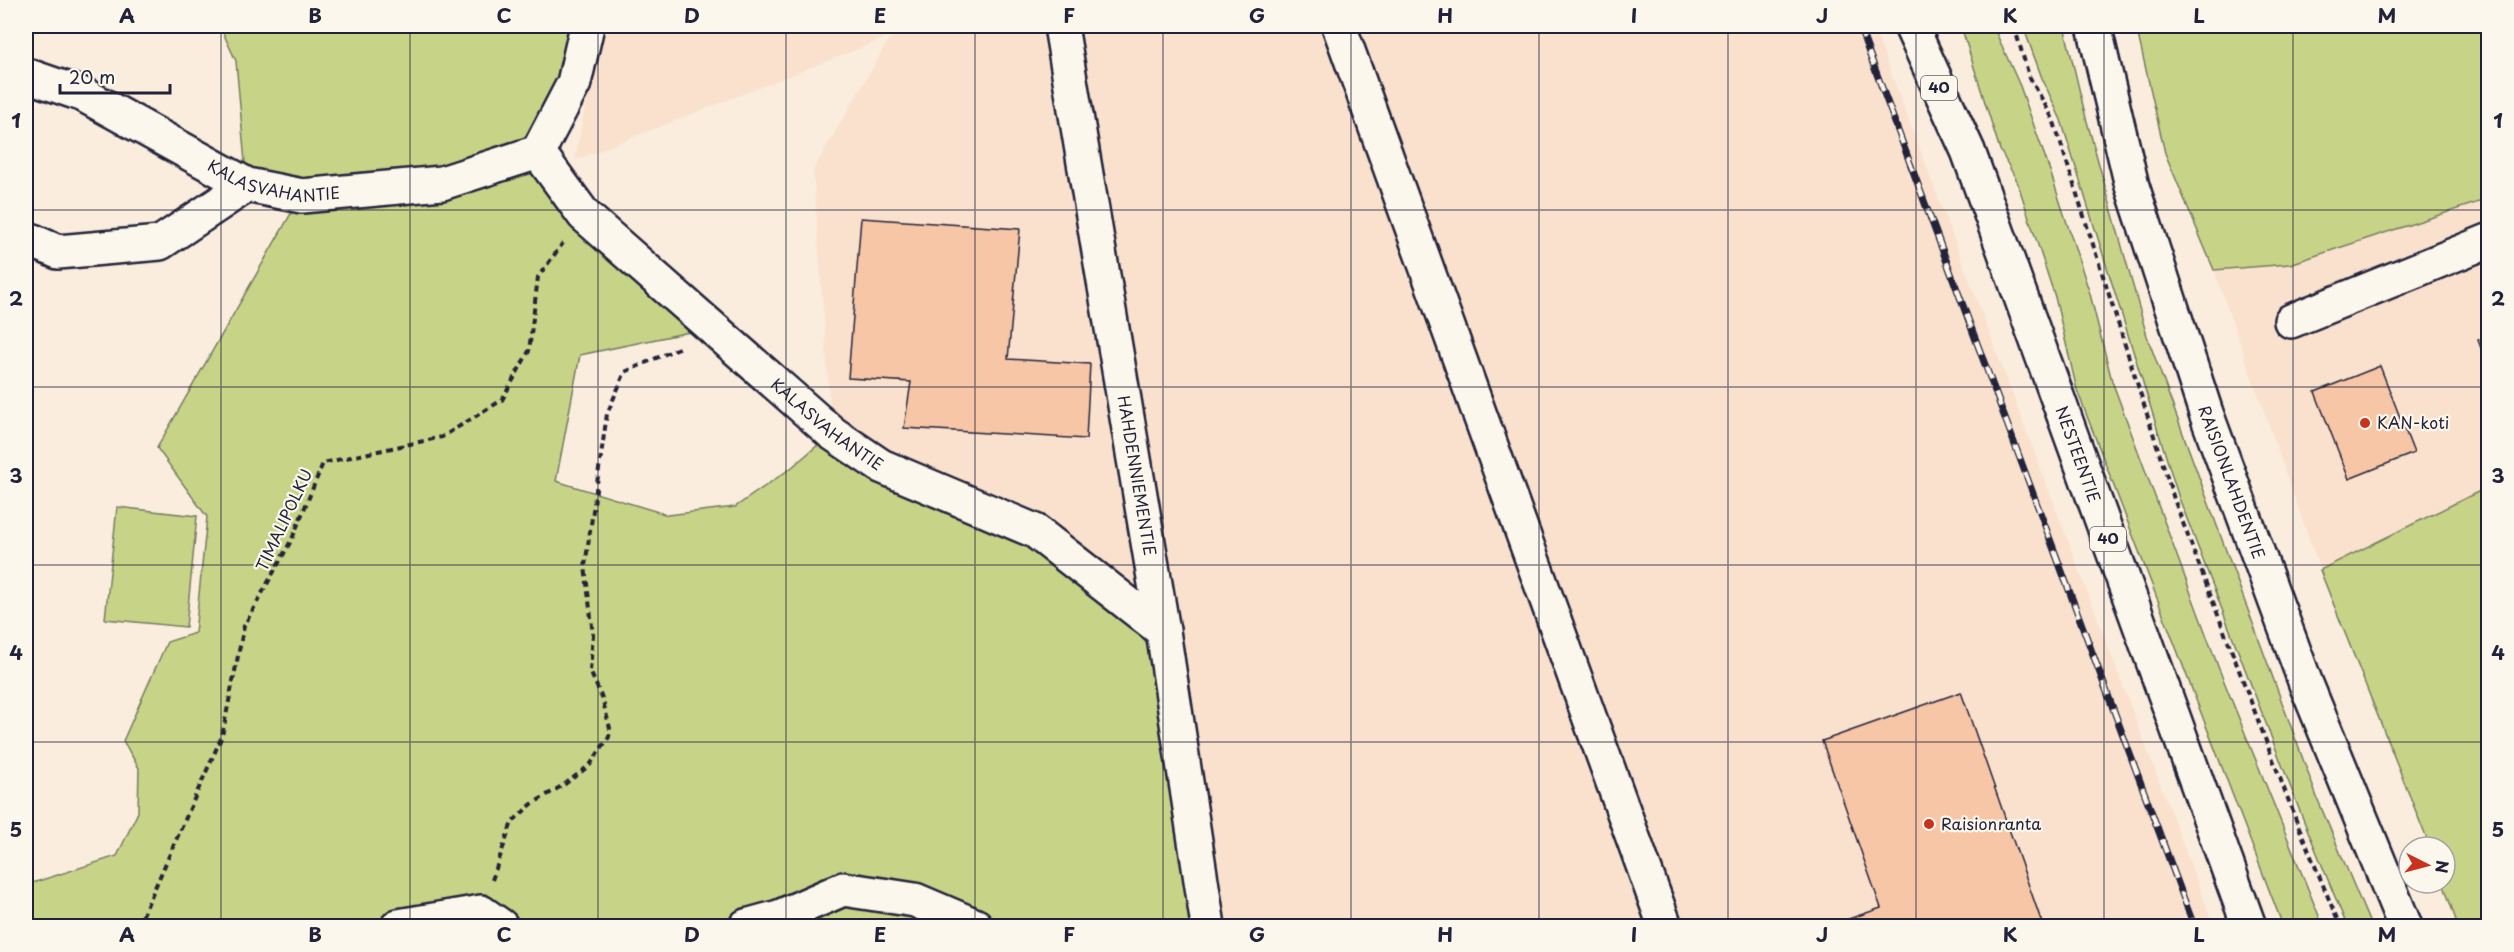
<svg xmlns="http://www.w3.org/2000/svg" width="2514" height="952" font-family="'Playpen Sans',sans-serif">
<rect width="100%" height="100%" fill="#faedde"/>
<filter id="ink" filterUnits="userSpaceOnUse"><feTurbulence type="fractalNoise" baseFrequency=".0167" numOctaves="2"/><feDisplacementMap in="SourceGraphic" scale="12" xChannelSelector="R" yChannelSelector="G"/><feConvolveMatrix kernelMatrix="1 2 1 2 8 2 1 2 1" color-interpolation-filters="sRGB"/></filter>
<g filter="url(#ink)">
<path fill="#f9e1cd" d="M600,26H1873L2214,926H1208L832,433L813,170L891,36L575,160Z
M2488,199V487L2320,570L2214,270L2290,264Z"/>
<path fill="#c7d487" stroke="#747b61" stroke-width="1.5" d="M220,26H573L539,152L709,328L580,355L556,481L668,515L735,507L791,468L832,433L1035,531L1163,631L1208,926H26V885L117,856L138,812L139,768L123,741L167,642L195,633L207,517L157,448L301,196L247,185L236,61Z
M1961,26H1993L2020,86L2050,171L2090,294L2112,381L2219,669L2323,926H2283L2077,390L2055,297L2017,181L2000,150Z
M2023,26H2064L2086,118L2147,336L2318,800L2371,926H2347L2301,814L2179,498L2061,120L2042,78Z
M2136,26H2488V199L2290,264L2214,270L2165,153Z
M2488,487V926H2458L2443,883L2445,847H2430L2320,570Z
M117,507L197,516L186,627L105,619Z"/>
<path fill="#f6c6a6" stroke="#22223b" stroke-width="1.5" d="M861,218L1020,229L1008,359L1090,364L1086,439L904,428L911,382L848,378Z
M2488,336V367L2478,340Z
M2380,366L2414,453L2349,479L2315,392Z
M1961,692L2043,926H1828L1881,908L1822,741Z"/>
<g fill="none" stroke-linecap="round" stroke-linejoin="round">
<g stroke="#22223b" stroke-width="38">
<g id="minor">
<path id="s1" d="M1061,26L1163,631L1208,926"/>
<path d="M1339,26L1665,926"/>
<path id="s2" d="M26,75L84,95L247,185L302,196L442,183L538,152L574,83L587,26"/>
<path id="s3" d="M538,152L584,215L832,433L881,466L1035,531L1163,631"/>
<path d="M26,238L58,252L160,243L247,185"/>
<path d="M2291,321L2488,241"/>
<path d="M398,926L481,912L501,926"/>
<path d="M746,926L779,917L843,889L915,900L976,926"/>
</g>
</g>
<g stroke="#22223b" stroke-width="38">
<g id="major">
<path id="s4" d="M1911,26L1968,151L2249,926"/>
<path id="s5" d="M2094,26L2132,186L2206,413L2306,684L2405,926"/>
</g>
</g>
<path stroke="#22223b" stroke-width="4" stroke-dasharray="6 4.5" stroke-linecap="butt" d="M2014,26L2029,76L2053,119L2175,502L2296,820L2340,926
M492,880L512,822L532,804L565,784L590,765L609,737L610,728L602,698L590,671L593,635L585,566L607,414L625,372L681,347
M138,926L222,736L244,626L292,539L323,463L442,437L502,400L529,351L538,277L563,243"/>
<use href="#minor" stroke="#fbf7ec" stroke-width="33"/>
<use href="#major" stroke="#fbf7ec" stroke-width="33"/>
<g stroke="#22223b" stroke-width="7">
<path id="rail" d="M1859,26L2194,926"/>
</g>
<use href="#rail" stroke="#fbf7ec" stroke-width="4.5" stroke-dasharray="14" stroke-linecap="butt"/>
</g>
</g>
<path fill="none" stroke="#22223b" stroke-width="1.5" stroke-opacity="0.55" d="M221,26V926M410,26V926M598,26V926M786,26V926M975,26V926M1163,26V926M1351,26V926M1539,26V926M1728,26V926M1916,26V926M2104,26V926M2293,26V926M26,210H2488M26,387H2488M26,565H2488M26,742H2488"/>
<g fill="#c8321e" stroke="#fbf7ec" stroke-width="2">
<circle cx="2365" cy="423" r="6"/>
<circle cx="1929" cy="824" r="6"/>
</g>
<g text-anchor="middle" stroke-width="4.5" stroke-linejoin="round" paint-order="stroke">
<g fill="#fbf7ec" stroke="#636270" stroke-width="1.5">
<rect x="1921" y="76" width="36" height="24" rx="4.5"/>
<rect x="2090" y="527" width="36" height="24" rx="4.5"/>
</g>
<g font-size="15" font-weight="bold" fill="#22223b">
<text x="1939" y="93">40</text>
<text x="2108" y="544">40</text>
</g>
<g font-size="16" fill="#22223b" stroke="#fbf7ec">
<text dy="6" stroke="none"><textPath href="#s2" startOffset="273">KALASVAHANTIE</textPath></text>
<text dy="6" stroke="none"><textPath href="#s3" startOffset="399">KALASVAHANTIE</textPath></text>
<text dy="6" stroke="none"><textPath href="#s4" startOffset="460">NESTEENTIE</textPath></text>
<text dy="6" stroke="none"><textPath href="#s1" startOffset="456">HAHDENNIEMENTIE</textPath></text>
<text dy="6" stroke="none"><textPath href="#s5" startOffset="477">RAISIONLAHDENTIE</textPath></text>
<text transform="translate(284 520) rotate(-65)" y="6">TIMALIPOLKU</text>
</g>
<g font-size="16" fill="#22223b" stroke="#fbf7ec" text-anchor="start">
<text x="2377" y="429">KAN-koti</text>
<text x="1941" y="830">Raisionranta</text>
</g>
</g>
<rect width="2514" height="952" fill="none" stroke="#fbf7ec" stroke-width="66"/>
<g transform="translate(2427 865) rotate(96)"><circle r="28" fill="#fbf7ec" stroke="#a4a2a5" stroke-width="1.5"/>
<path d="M0-4.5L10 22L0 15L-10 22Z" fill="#c8321e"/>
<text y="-9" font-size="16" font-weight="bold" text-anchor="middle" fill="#22223b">N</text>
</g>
<path d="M60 84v9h110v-9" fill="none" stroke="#22223b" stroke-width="3"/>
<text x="69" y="84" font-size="18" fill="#22223b" stroke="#fbf7ec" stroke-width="4.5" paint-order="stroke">20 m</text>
<rect x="33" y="33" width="2448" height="886" fill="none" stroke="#22223b" stroke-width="2"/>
<g font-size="20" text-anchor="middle" font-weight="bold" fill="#22223b">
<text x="127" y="23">A</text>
<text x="315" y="23">B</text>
<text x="504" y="23">C</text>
<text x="692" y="23">D</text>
<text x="880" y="23">E</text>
<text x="1069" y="23">F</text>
<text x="1257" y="23">G</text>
<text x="1445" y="23">H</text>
<text x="1634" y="23">I</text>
<text x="1822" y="23">J</text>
<text x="2010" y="23">K</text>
<text x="2199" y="23">L</text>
<text x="2387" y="23">M</text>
<text x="16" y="128">1</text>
<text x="2498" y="128">1</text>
<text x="16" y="306">2</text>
<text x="2498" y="306">2</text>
<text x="16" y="483">3</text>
<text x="2498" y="483">3</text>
<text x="16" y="660">4</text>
<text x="2498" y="660">4</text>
<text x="16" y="837">5</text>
<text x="2498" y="837">5</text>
<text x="127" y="942">A</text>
<text x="315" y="942">B</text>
<text x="504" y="942">C</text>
<text x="692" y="942">D</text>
<text x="880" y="942">E</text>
<text x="1069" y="942">F</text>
<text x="1257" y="942">G</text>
<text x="1445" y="942">H</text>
<text x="1634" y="942">I</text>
<text x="1822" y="942">J</text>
<text x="2010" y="942">K</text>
<text x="2199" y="942">L</text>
<text x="2387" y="942">M</text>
</g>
</svg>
